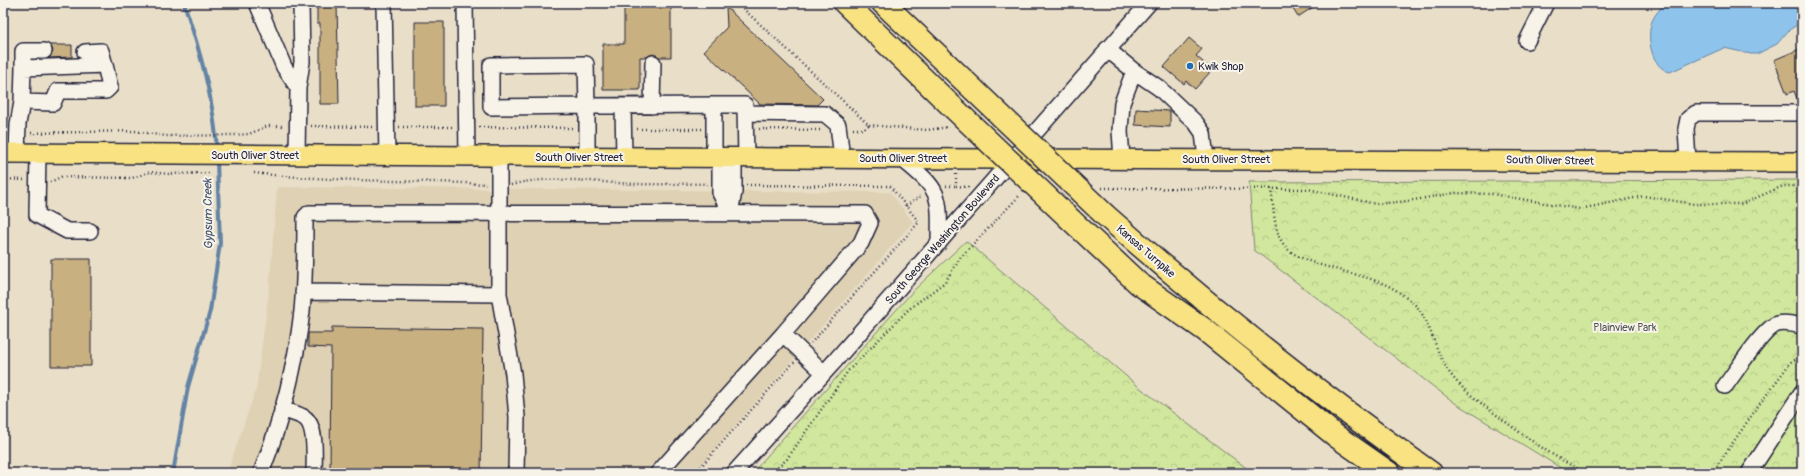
<svg xmlns="http://www.w3.org/2000/svg" width="1805" height="476" font-family="Pangolin,sans-serif">
<defs>
<pattern id="park-crowns" width="20" height="18" patternUnits="userSpaceOnUse"><rect width="20" height="18" fill="#d1e79d"/><path d="M2 6a3 3 0 1 1 6 0M12 15a3 3 0 1 1 6 0" fill="none" stroke="#b3c688"/></pattern>
</defs>
<rect width="100%" height="100%" fill="#e9dfc9"/>
<filter id="ink" filterUnits="userSpaceOnUse"><feTurbulence type="fractalNoise" baseFrequency=".025" numOctaves="2"/><feDisplacementMap in="SourceGraphic" scale="8" xChannelSelector="R" yChannelSelector="G"/><feConvolveMatrix kernelMatrix="1 2 1 2 8 2 1 2 1" color-interpolation-filters="sRGB"/></filter>
<g filter="url(#ink)">
<path fill="#dfd1b3" d="M277,187L890,192L913,222L694,473H227L256,389L269,291Z"/>
<path fill="url(#park-crowns)" stroke="#7a846c" d="M1802,180V473H1569L1455,403L1254,250L1249,182Z
M966,241L1139,387L1253,473H752L913,291Z"/>
<path fill="#8ec4ec" stroke="#6383a5" d="M1665,3H1802V17L1797,25L1789,30L1777,44L1757,54H1751L1724,48L1670,72C1651,68 1646,37 1652,21C1655,14 1660,9 1665,3Z"/>
<g fill="none" stroke-linecap="round" stroke-linejoin="round">
<path stroke="#6383a5" stroke-width="4" d="M184,3C200,51 214,100 217,150
M173,473L188,387L210,311L220,243L217,161"/>
</g>
<path fill="#c8b080" stroke="#22223b" d="M317,3H337L339,104H320V23H317Z
M1289,3H1319L1298,17Z
M624,7H671V57H659L653,54L647,57H640V90H603V44H624Z
M726,7L823,99L817,105L760,104L704,51L727,27Z
M415,22H444V106H415Z
M1189,38L1202,49L1196,56L1212,70L1195,89L1186,81L1184,84L1164,67Z
M50,45H72V57L49,58L53,51Z
M1802,48V104H1799L1794,91L1787,94L1774,60Z
M1136,109L1170,111V127L1135,125Z
M51,259H91V366H51Z
M332,327L483,329L481,473H330L331,348L308,347V333H332Z"/>
<g fill="none" stroke-linecap="round" stroke-linejoin="round">
<g stroke="#22223b" stroke-width="18">
<path id="minor" d="M257,3L284,67L298,88
M384,3L387,156
M465,3L467,157
M1527,41L1546,3
M1107,49L1134,71L1159,88L1196,123L1203,133L1206,159
M85,52L101,51L105,65
M23,68V51H44
M714,105H745L746,158
M623,106L624,157
M652,106L653,63
M745,113L825,114L838,125L842,158
M17,153L18,124L22,102L53,103L58,91H106L110,87L105,65L23,68L22,102
M38,153L37,215L67,231H90
M297,156L298,88L302,62L301,3
M499,157V294L513,374L517,417L516,473
M587,157V106L491,107V65L586,64L587,106L714,105V158
M720,158V193L730,213L734,192V158
M902,159C941,191 940,193 939,243
M1122,159L1120,131L1122,103L1134,71
M1688,161L1686,129L1688,119L1696,113H1802
M303,292L499,294
M783,334L824,373
M1725,386C1735,373 1763,329 1777,324C1785,322 1794,324 1802,326
M282,409C289,412 299,414 305,418C317,427 314,459 314,473
M261,473C281,422 296,365 302,311C305,280 305,248 305,217L309,213L865,214L870,223L861,243L783,334L658,473
M734,473L833,363L1149,3
M1749,473L1802,392"/>
</g>
<g stroke="#22223b" stroke-width="22">
<path id="major" d="M3,153C603,161 1202,157 1802,162"/>
</g>
<g stroke="#22223b" stroke-width="25">
<path id="highway" d="M845,3L941,96
M883,3L974,90
M1105,215C1209,307 1317,393 1431,473
M1071,220L1138,283L1205,330L1336,436L1389,473"/>
</g>
<path stroke="#22223b" stroke-width="2.5" stroke-dasharray="1 3" stroke-linecap="butt" d="M737,3L869,125L927,130L949,127
M311,126L374,127
M399,127H454
M479,127L574,128
M637,129H702
M759,129L822,130
M853,129H864L869,125
M31,133L135,131L165,136L235,135L249,134L268,126H284
M254,173C331,182 409,180 486,184
M956,174V186L969,187
M3,179L25,180
M50,182L61,177L132,178L150,172L169,174L209,173
M511,185C549,174 597,183 637,184C660,185 684,183 707,184
M746,185L890,186L919,222L811,343
M946,186H956
M1102,188L1308,189L1376,204L1408,201L1454,193L1492,194L1580,209L1644,196L1694,204H1742L1783,186H1802
M1271,189C1274,206 1273,231 1284,245C1303,270 1370,270 1400,293C1405,297 1414,303 1418,308C1433,328 1436,356 1452,376C1462,389 1477,400 1490,410C1520,433 1551,456 1586,473
M906,206L921,196
M695,473L794,362
M772,473L787,459L848,371L909,309L945,282L960,258L1020,195
M1712,473L1761,402L1791,362L1796,359H1802"/>
<use href="#minor" stroke="#f7f3e8" stroke-width="15"/>
<use href="#major" stroke="#f8e281" stroke-width="19"/>
<use href="#highway" stroke="#f8e281" stroke-width="22"/>
<g stroke="#22223b" stroke-width="25" stroke-linecap="butt">
<path id="highway-bridge" d="M974,90L1105,215
M941,96L1071,220"/>
</g>
<use href="#highway-bridge" stroke="#f8e281" stroke-width="22"/>
</g>
</g>
<circle fill="#1f6fb2" stroke="#f7f3e8" stroke-width="1.5" cx="1190" cy="66" r="4"/>
<g text-anchor="middle" stroke-width="4" stroke-linejoin="round" paint-order="stroke">
<g font-size="11" fill="#22223b" stroke="#f7f3e8" text-anchor="start">
<text x="1198" y="70">Kwik Shop</text>
</g>
<g font-size="11" fill="#22223b" stroke="#f7f3e8">
<text x="255" y="159">South Oliver Street</text>
<text x="579" y="161">South Oliver Street</text>
<text x="903" y="162">South Oliver Street</text>
<text x="1226" y="163">South Oliver Street</text>
<text transform="translate(1550 160) rotate(1)" y="4">South Oliver Street</text>
<text transform="translate(942 239) rotate(-49)" y="4">South George Washington Boulevard</text>
<text transform="translate(1146 251) rotate(41)" y="4">Kansas Turnpike</text>
</g>
<g font-size="11" fill="#4e5354" stroke="#f7f3e8">
<text x="1625" y="331">Plainview Park</text>
</g>
<g font-size="12" font-style="italic" fill="#425370" stroke="#f7f3e8">
<text transform="translate(208 214) rotate(-91)" y="4">Gypsum Creek</text>
</g>
</g>
<rect width="1805" height="476" fill="none" stroke="#f7f3e8" stroke-width="16"/>
<rect x="8" y="8" width="1789" height="460" fill="none" stroke="#22223b" stroke-width="1.5" filter="url(#ink)"/>
</svg>
